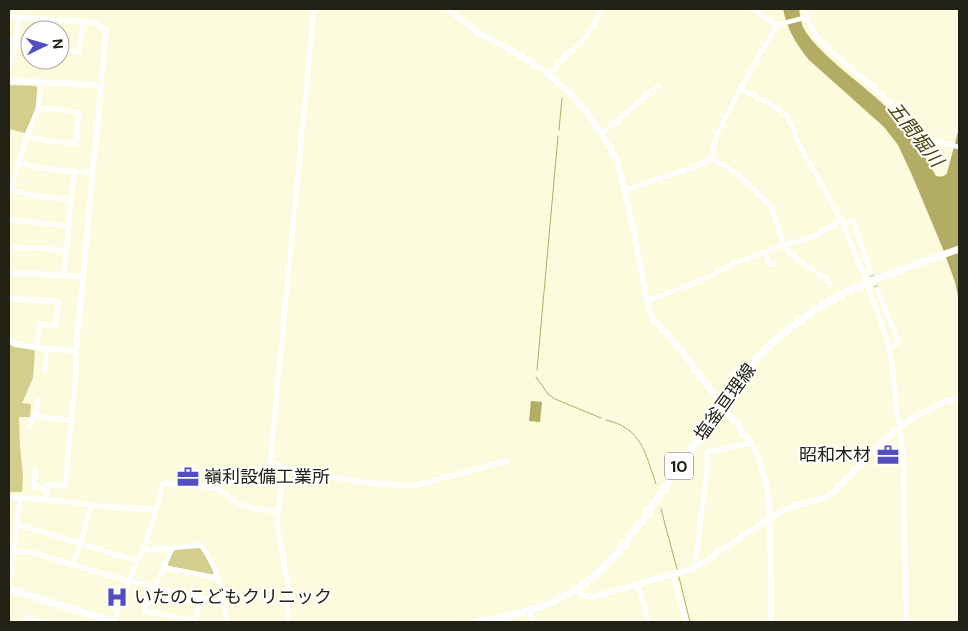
<svg xmlns="http://www.w3.org/2000/svg" width="968" height="631" font-family="'DM Sans','Noto Sans JP',sans-serif">
<rect width="100%" height="100%" fill="#fdfbde"/>
<path fill="#d3ce8d" d="M9,85L36,86L38,88L36,109L25,133L9,129Z
M9,344L14,347L35,350L33,378L22,403L31,404L30,417H19L20,446L23,477L22,492H9Z
M200,548L207,559L214,573L212,575L169,566L167,563L172,553L175,550Z"/>
<path fill="#b2ac64" d="M783,9H799C800,15 801,22 803,27C811,42 825,54 837,65C858,83 881,100 900,121C915,137 925,157 936,176C941,177 944,177 947,173L959,128V301L955,282L943,249L912,175L898,145L884,127L809,60C796,44 787,29 783,9Z
M531,401L542,402L540,422L529,421Z"/>
<g fill="none" stroke-linecap="round" stroke-linejoin="round">
<path stroke="#b2ac64" stroke-width="1" d="M559,130L562,98
M537,370L558,136
M536,377L548,394L555,399L601,418
M606,420C642,428 645,453 656,484
M661,509L677,569
M679,577L690,622"/>
<path stroke="#dcdac0" stroke-width="4.5" stroke-dasharray="4.5 2" stroke-linecap="butt" d="M871,273L877,289"/>
<path stroke="#fff" stroke-width="4.5" d="M314,9L270,463C313,478 359,481 404,486H412L507,461
M752,9L777,25
M805,9C807,22 814,32 822,43L882,95L919,133L929,139L959,147
M9,16L96,23L106,32L101,86
M807,17L777,25L740,89L777,108L785,114L791,124L799,144L844,225L877,310L889,347L893,372L897,416L903,449L906,622
M9,40L30,46
M60,50L79,52L83,23
M9,68L16,41L19,17
M550,75L563,59L583,41L595,23L600,9
M40,82L38,108L27,135L11,190L35,196L71,200
M601,134L658,86
M27,135L46,141L76,144L79,112L38,108
M711,158L727,167L740,176L766,201L771,207L784,245L790,253L800,262L824,277L831,285
M18,162L40,168L93,173
M625,190L694,167L708,161L711,158L717,134L740,89
M9,220L68,226
M844,225L853,221L871,273
M9,247L39,248L66,251
M765,252L769,264H775
M9,273H33L83,277
M64,275L74,171
M877,289L899,343L889,347
M9,298L58,302L56,326L40,324L37,347
M647,301L689,285L711,276L735,263L784,245L813,237L841,220
M45,370L47,348
M36,417L38,400
M31,426L33,416L72,420
M35,468L34,487L47,488
M284,468L278,512V530L288,583V622
M9,498L20,497L91,505L156,510
M46,500L47,485L65,486L76,373V351
M17,524L137,561
M172,549L144,611L196,621L201,598
M9,550L35,553L73,565L129,581L201,598L222,601
M142,551L201,545L205,550L215,569L221,588L222,601L228,622
M73,565L81,543L91,505
M163,567L218,578
M695,568L707,470V452L751,443
M673,575L686,622
M9,584L14,550L20,497
M638,585L649,622
M26,622L27,617L44,622
M114,622L137,561C150,537 156,509 163,483C181,485 200,485 217,489C225,492 231,501 240,504C252,509 265,510 278,512"/>
<path stroke="#fff" stroke-width="5.5" d="M447,9L478,32L538,66L570,93L584,109L597,127L609,146L618,163L633,226L647,301L652,317L658,324L679,348L751,443C771,479 770,509 770,548C771,573 771,598 771,622
M9,81L63,83L101,86L76,351C53,349 30,349 9,341
M576,589C581,595 585,597 593,597L695,568L770,518L785,510L797,505L814,501L826,497L833,493C850,477 865,458 882,442C904,422 931,406 959,397
M530,611L533,622"/>
<path stroke="#fff" stroke-width="7" d="M9,589L113,622
M477,622C509,617 539,610 567,595C606,573 630,538 655,502C675,473 695,444 715,415C720,407 724,399 729,392C742,375 756,358 771,344C793,324 817,307 843,294C879,276 921,263 959,249"/>
</g>
<defs>
<g id="office-bare" transform="scale(1.725)"><path d="M-6-3h4V-5.5h4V-3h4V5H-6ZM-1-4.5V-3h2v-1.5ZM-6 0V1H6V0Z" fill="#534dc4" stroke="#fff" stroke-width="2.5" paint-order="stroke"/></g>
<g id="hospital-bare" transform="scale(1.725)"><path d="M-5-5h3v3.5h4V-5h3V5h-3V1.5h-4V5h-3Z" fill="#534dc4" stroke="#fff" stroke-width="2.5" paint-order="stroke"/></g>
</defs>
<g fill-rule="evenodd">
<use href="#office-bare" x="888" y="455"/>
<use href="#office-bare" x="188" y="477"/>
<use href="#hospital-bare" x="117" y="597"/>
</g>
<g text-anchor="middle" stroke-width="4" stroke-linejoin="round" paint-order="stroke">
<rect fill="#fff" stroke="#64645c" stroke-width="1" x="665" y="452.5" width="28" height="27" rx="4"/>
<g font-size="16" font-weight="bold" fill="#212116">
<text x="679" y="472">10</text>
</g>
<g font-size="18" fill="#212116" stroke="#fff">
<text transform="translate(725 402) rotate(-54)" y="6">塩釜亘理線</text>
</g>
<g font-size="18" fill="#212116" stroke="#fff" text-anchor="start">
<text x="871" y="461" text-anchor="end">昭和木材</text>
<text x="204" y="483">嶺利設備工業所</text>
<text x="134" y="603">いたのこどもクリニック</text>
</g>
<g font-size="19" font-style="italic" fill="#48430a" stroke="#fff">
<text transform="translate(916 134) rotate(52)" y="7">五間堀川</text>
</g>
</g>
<rect width="968" height="631" fill="none" stroke="#212116" stroke-width="20"/>
<g transform="translate(45 45) rotate(85)"><circle r="24" fill="#ffffff" stroke="#a6a6a2"/>
<path d="M0-4L9 19L0 12L-9 19Z" fill="#534dc4"/>
<text y="-8" font-size="14" font-weight="bold" text-anchor="middle" fill="#212116">N</text>
</g>
</svg>
